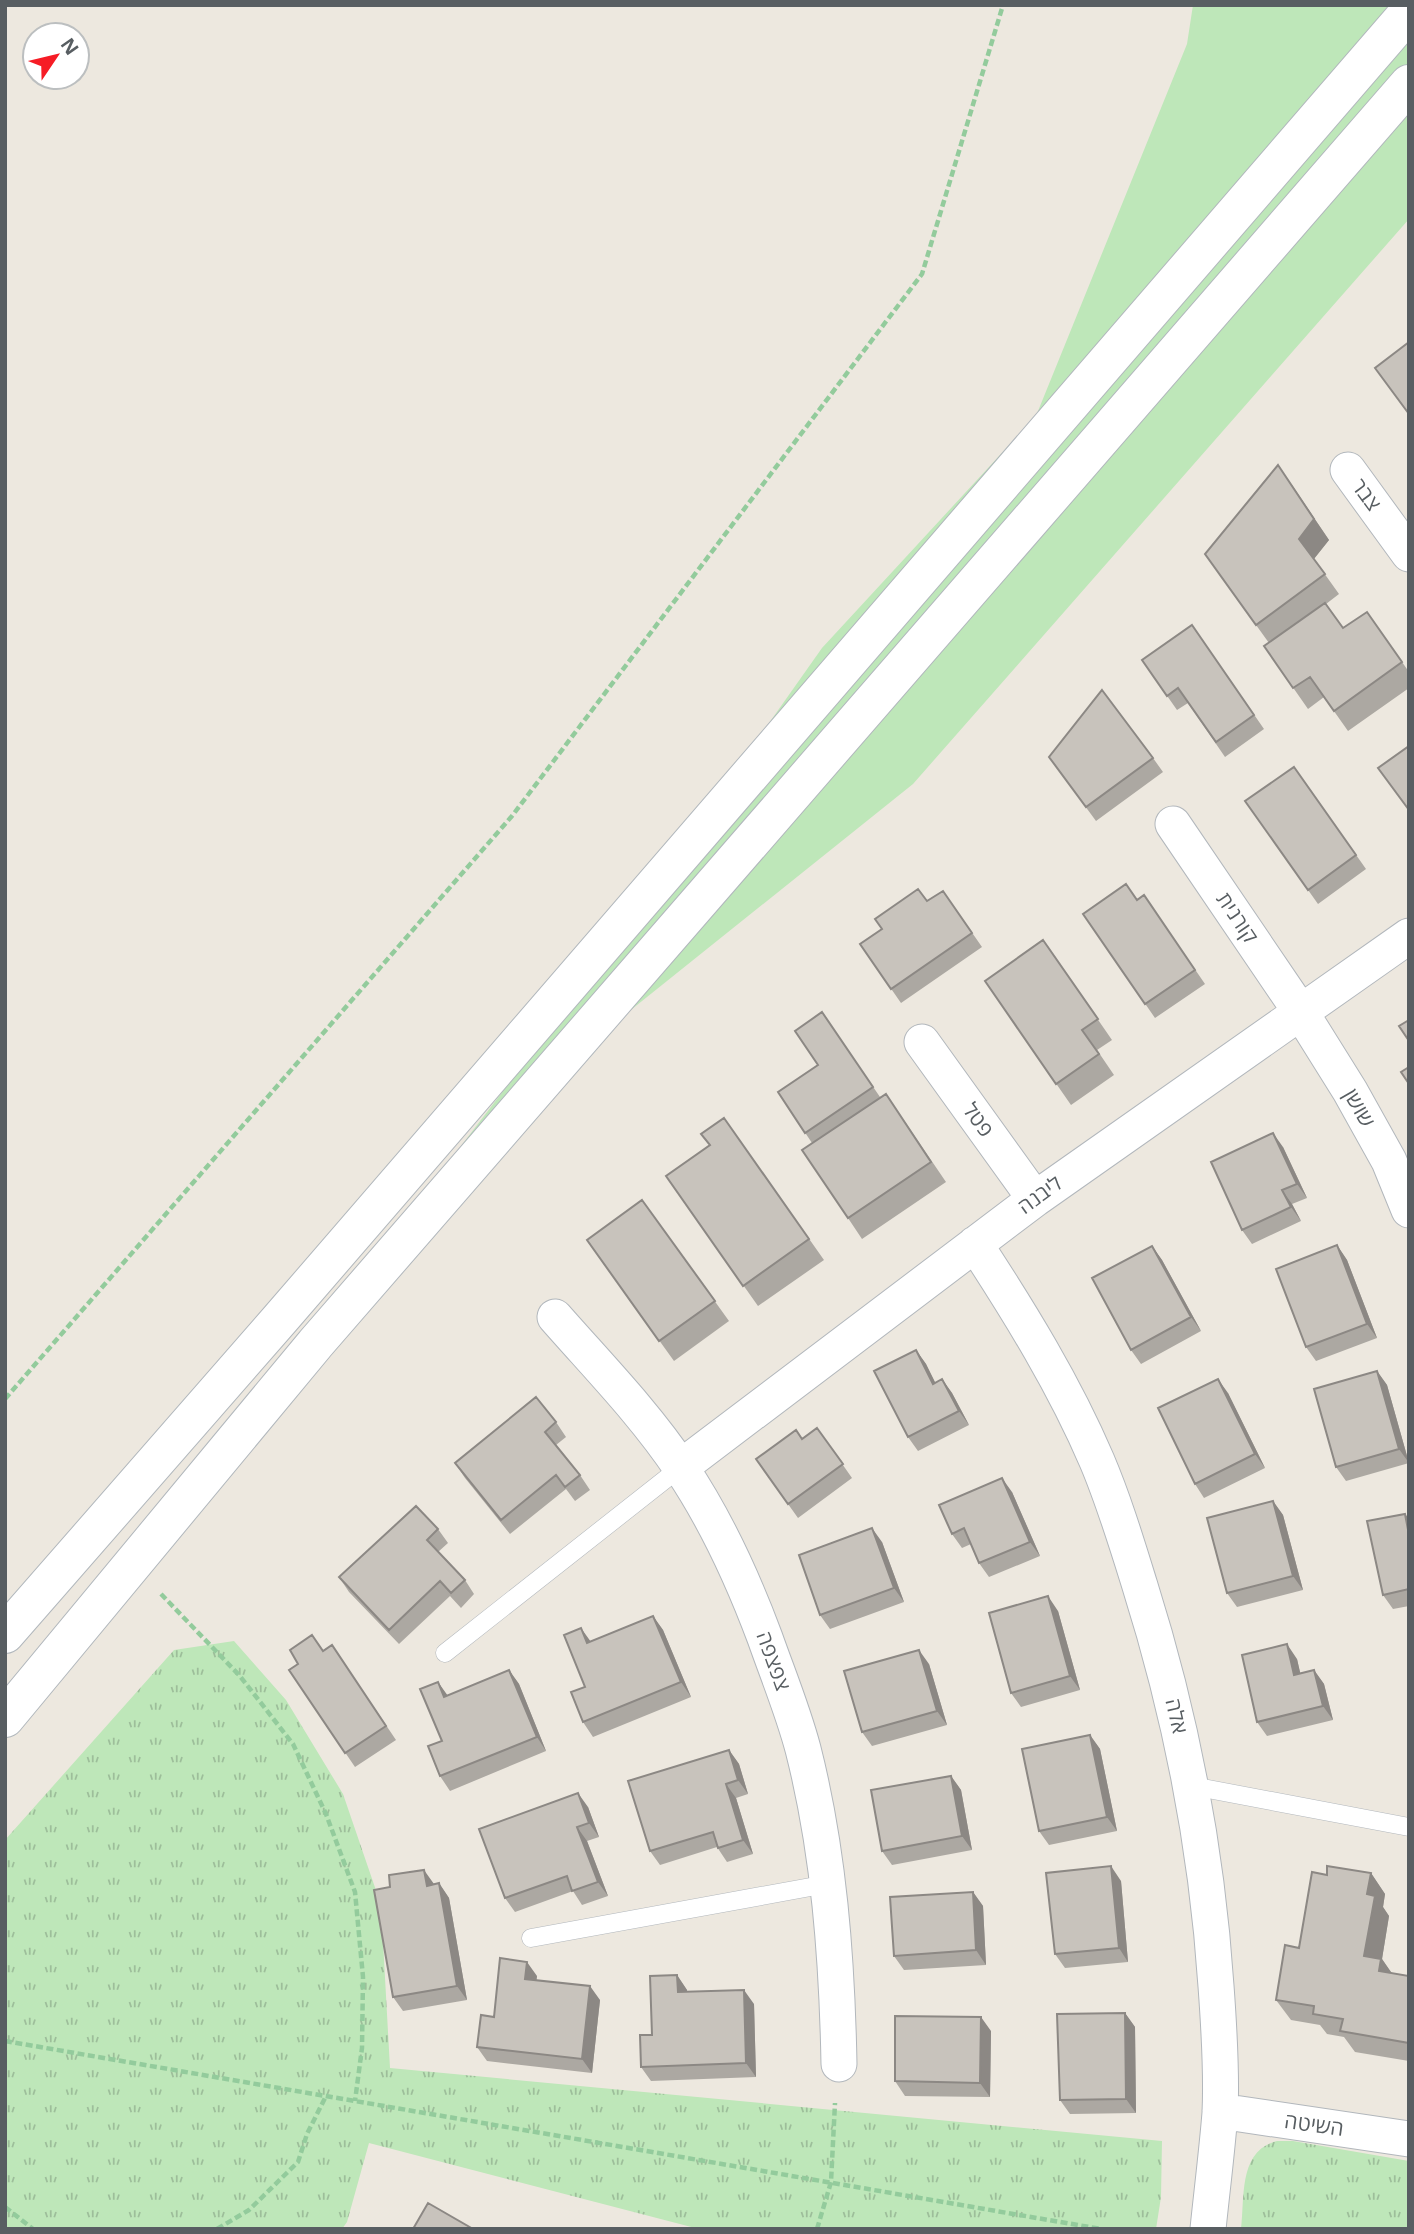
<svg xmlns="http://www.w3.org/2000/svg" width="1414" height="2234" font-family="'Open Sans','Noto Sans Hebrew',sans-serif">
<defs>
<pattern id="park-tufts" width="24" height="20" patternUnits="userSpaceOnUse" patternTransform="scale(1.75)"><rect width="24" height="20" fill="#bee7b9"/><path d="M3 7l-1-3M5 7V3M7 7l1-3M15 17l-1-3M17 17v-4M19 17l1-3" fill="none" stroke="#9dbe9a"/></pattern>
</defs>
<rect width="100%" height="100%" fill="#ede8df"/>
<path fill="#bee7b9" d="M1193,5H1409V219L913,784L461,1146L585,984L822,648L1036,416L1187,44Z"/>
<path fill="url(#park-tufts)" d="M234,1641L286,1700L343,1794L381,1905L390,2068L1162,2141L1161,2197L1156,2229H699L369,2143L347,2222L342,2229H5V1840L174,1650Z
M1277,2141H1293L1409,2161V2229H1241C1245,2197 1238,2151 1277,2141Z"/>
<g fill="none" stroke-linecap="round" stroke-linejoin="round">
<g stroke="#b2b7bc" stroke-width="19">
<path id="lane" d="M445,1653L681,1467
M1192,1786L1409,1827
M531,1938L827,1884"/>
</g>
<g stroke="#b2b7bc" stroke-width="37">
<path id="street" d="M1348,470L1409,554
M1173,824L1300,1011L1350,1091L1389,1161L1409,1210
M922,1042L1035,1199
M975,1244C1020,1313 1064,1384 1097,1461C1114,1501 1127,1544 1140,1586C1181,1716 1207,1850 1216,1986C1219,2027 1222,2071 1220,2113C1217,2151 1212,2190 1208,2229
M555,1317C598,1366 645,1414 681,1468C716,1520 743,1579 765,1638C778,1675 793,1711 803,1749C829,1851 837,1958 839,2064
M681,1467L1035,1199L1409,936
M1220,2111L1409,2139"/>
</g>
<g stroke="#b1b7bc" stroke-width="40">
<path id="secondary" d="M5,1634L281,1318L1409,12
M5,1718L315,1344L1409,84"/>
</g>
<path stroke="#93cb9c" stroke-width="4.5" stroke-dasharray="7 3.5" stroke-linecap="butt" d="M5,1399L512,816L922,274L1003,5
M161,1594L239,1675L293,1744L326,1814L355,1892L363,1977L362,2048L355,2101
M5,2041L1101,2229
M5,2207L33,2229
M217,2229L249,2210L298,2162L307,2134L326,2096
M817,2229L831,2182L835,2103"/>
<use href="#lane" stroke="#fff" stroke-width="18"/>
<use href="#street" stroke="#fff" stroke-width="35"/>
<use href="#secondary" stroke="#fff" stroke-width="38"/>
</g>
<path fill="#aca8a2" d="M1292,485L1329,540L1314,559L1339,594L1326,604L1343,628L1367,612L1409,672V688L1348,731L1324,697L1308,709L1264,646L1269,643L1205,554Z
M1192,625L1264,729L1225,757L1188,703L1177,710L1142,660Z
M1049,757L1153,758L1163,772L1096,821Z
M1294,767L1366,869L1318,904L1245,801Z
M943,891L982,947L901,1003L860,944Z
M1144,895L1205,984L1155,1018L1083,914L1137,900Z
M1043,940L1112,1040L1097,1050L1114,1075L1071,1105L985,981Z
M822,1012L880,1097L886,1094L946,1182L862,1239L848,1218L812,1143L778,1092L818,1065Z
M724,1118L824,1260L758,1306L666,1176L710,1145Z
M1283,1147L1307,1198L1292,1204L1301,1221L1252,1244L1242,1230Z
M642,1200L729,1321L674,1361L587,1240Z
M1337,1245L1347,1260L1377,1338L1316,1361L1306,1347Z
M1152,1246L1162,1260L1201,1331L1141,1364L1131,1350Z
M916,1350L926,1364L935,1383L942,1379L952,1393L969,1425L918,1451L908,1437Z
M1377,1371L1387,1385L1409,1463L1346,1481L1336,1467Z
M1228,1393L1265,1468L1204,1498L1195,1484Z
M556,1422L566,1437L556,1445L580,1475L590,1490L575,1501L566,1489L510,1534L465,1478L455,1463Z
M817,1428L852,1478L798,1518L756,1459L802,1439Z
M1012,1492L1040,1556L989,1577L979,1563L971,1544L962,1548L952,1534Z
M1273,1501L1283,1515L1303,1590L1237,1607L1227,1593Z
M1405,1514L1409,1519V1606L1393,1609L1383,1595Z
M438,1529L448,1543L438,1552L465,1580L474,1594L461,1608L450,1596L399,1644L349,1592L339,1577Z
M882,1542L904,1602L830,1629L820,1615Z
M1058,1611L1080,1690L1021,1707L1011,1693Z
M653,1616L663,1630L691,1697L593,1737L583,1722L591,1641Z
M332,1645L396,1740L355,1767L289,1670Z
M1297,1659L1300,1673L1314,1670L1324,1684L1333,1720L1267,1736L1257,1722Z
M929,1664L947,1725L872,1746L862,1732Z
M509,1670L519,1684L546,1751L450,1791L440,1776L442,1741L438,1682L447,1696Z
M1090,1735L1100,1749L1117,1831L1049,1845L1039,1831Z
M729,1750L739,1764L748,1794L736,1798L753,1854L727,1862L717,1847L660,1865L650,1851Z
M951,1776L961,1790L972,1850L892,1865L882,1851Z
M588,1807L599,1837L587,1841L608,1896L582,1905L573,1891L515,1912L505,1898Z
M1371,1873L1385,1894L1383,1907L1389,1916L1382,1959L1391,1973L1409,1976V2061L1355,2052L1344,2037L1327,2034L1320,2025L1291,2020L1276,2000L1299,1948L1327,1875Z
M1121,1881L1128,1962L1065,1968L1055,1954Z
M439,1883L449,1898L467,2000L403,2011L393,1997L434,1885Z
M973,1892L983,1906L986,1965L904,1970L894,1956Z
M677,1975L687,1990V1992L754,2004L756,2077L651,2081L641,2067L652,2035Z
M537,1976L536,1980L600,2000L592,2073L487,2061L477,2047L494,2017Z
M1125,2013L1135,2027L1136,2113L1070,2114L1060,2100Z
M991,2031L990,2097L905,2096L895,2081Z"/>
<path fill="#8c8884" d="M1278,465L1329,540L1313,560L1299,539Z
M1273,1133L1283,1147L1307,1198L1297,1184Z
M1282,1190L1292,1204L1301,1221L1291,1207Z
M1337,1245L1347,1260L1377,1338L1367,1324Z
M1152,1246L1162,1260L1201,1331L1191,1317Z
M916,1350L926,1364L943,1398L933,1384Z
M1377,1371L1387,1385L1409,1463L1399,1449Z
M942,1379L952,1393L969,1425L959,1411Z
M1218,1379L1228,1393L1265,1468L1255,1454Z
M1002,1478L1012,1492L1040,1556L1030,1542Z
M1273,1501L1283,1515L1303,1590L1293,1576Z
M1405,1514L1409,1519V1535Z
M872,1528L882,1542L904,1602L894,1588Z
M1048,1596L1058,1611L1080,1690L1070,1676Z
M653,1616L663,1630L691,1697L681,1682Z
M581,1628L591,1642L587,1643Z
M1287,1644L1297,1659L1304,1689L1294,1675Z
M919,1650L929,1664L947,1725L937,1711Z
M509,1670L519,1684L546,1751L537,1737Z
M1314,1670L1324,1684L1333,1720L1323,1706Z
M438,1682L448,1696L444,1697Z
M1090,1735L1100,1749L1117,1831L1107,1817Z
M729,1750L739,1764L748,1794L738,1780Z
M951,1776L961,1790L972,1850L962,1836Z
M726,1784L736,1798L753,1854L743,1840Z
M578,1793L588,1807L599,1837L589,1823Z
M577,1827L587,1841L608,1896L598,1882Z
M1111,1866L1121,1881L1128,1962L1119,1948Z
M424,1870L434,1884L437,1900L427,1886Z
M1371,1873L1385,1894L1383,1907L1389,1916L1382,1959L1396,1979L1394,1991L1364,1956L1367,1894Z
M439,1883L449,1898L467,2000L457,1986Z
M973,1892L983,1906L986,1965L976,1950Z
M527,1962L537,1976L535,1993L525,1979Z
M677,1975L687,1990L688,2006L678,1992Z
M590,1986L600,2000L592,2073L582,2059Z
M744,1990L754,2004L756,2077L746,2063Z
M1125,2013L1135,2027L1136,2113L1126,2099Z
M981,2017L991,2031L990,2097L980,2083Z"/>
<path fill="#c8c3bc" stroke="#8c8884" stroke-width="2" d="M1409,342V414L1375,368Z
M1278,465L1314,519L1299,539L1325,574L1256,625L1205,554Z
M1325,603L1343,628L1367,612L1402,662L1334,711L1310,677L1293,688L1264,646Z
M1192,625L1254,715L1216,742L1178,688L1167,696L1142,660Z
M1102,690L1153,758L1086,807L1049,757Z
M1409,746V810L1378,768Z
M1294,767L1356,855L1308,890L1245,801Z
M1126,884L1137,900L1144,895L1195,970L1145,1004L1083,914Z
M918,889L927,901L943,891L972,933L891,989L860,944L882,929L875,919Z
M1043,940L1098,1019L1082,1030L1099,1054L1056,1084L985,981Z
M822,1012L873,1087L805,1133L778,1092L818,1065L795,1031Z
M1409,1020V1041L1399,1026Z
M1409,1067V1084L1401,1072Z
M886,1094L931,1162L848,1218L802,1150Z
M724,1118L809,1239L743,1286L666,1176L710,1145L701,1134Z
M1273,1133L1297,1184L1282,1190L1291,1207L1242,1230L1211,1162Z
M642,1200L715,1301L659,1341L587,1240Z
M1337,1245L1367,1324L1306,1347L1276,1269Z
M1152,1246L1191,1317L1131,1350L1092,1278Z
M916,1350L933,1384L942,1379L959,1411L908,1437L874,1371Z
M1377,1371L1399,1449L1336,1467L1314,1389Z
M1218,1379L1255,1454L1195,1484L1158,1408Z
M536,1397L556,1422L545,1432L580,1475L565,1487L556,1475L501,1520L455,1463Z
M817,1428L843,1464L788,1504L756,1459L796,1430L802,1439Z
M1002,1478L1030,1542L979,1563L964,1528L952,1534L939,1505Z
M1273,1501L1293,1576L1227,1593L1207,1518Z
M416,1506L438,1529L427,1540L465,1580L451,1593L440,1581L389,1630L339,1577Z
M1405,1514L1409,1535V1589L1383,1595L1367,1521Z
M872,1528L894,1588L820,1615L799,1555Z
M1048,1596L1070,1676L1011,1693L989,1613Z
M653,1616L681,1682L583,1722L571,1692L585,1687L564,1635L581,1628L587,1643Z
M312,1635L323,1651L332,1645L386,1726L345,1753L289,1670L298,1664L290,1650Z
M1287,1644L1294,1675L1314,1670L1323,1706L1257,1722L1242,1655Z
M919,1650L937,1711L862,1732L844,1671Z
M509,1670L537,1737L440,1776L428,1746L442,1741L420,1689L438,1682L444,1697Z
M1090,1735L1107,1817L1039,1831L1022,1749Z
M729,1750L738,1780L726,1784L743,1840L718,1848L713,1832L650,1851L628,1781Z
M951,1776L962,1836L882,1851L871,1790Z
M578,1793L589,1823L577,1827L598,1882L572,1891L567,1876L505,1898L479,1829Z
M1111,1866L1119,1948L1055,1954L1046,1873Z
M1327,1866L1371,1873L1367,1894L1375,1896L1364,1956L1381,1959L1379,1971L1409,1976V2043L1340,2031L1343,2019L1313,2014L1314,2006L1276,2000L1285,1945L1299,1948L1312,1872L1327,1875Z
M424,1870L427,1886L439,1883L457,1986L393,1997L374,1890L390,1887L389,1875Z
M973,1892L976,1950L894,1956L890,1897Z
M500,1958L527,1962L525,1979L590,1986L582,2059L477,2047L481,2015L494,2017Z
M677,1975L678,1992L744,1990L746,2063L641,2067L640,2035H652L650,1976Z
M1125,2013L1126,2099L1060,2100L1057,2014Z
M895,2016L981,2017L980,2083L895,2081Z
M428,2203L473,2229H413Z"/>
<g text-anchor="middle" stroke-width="5" stroke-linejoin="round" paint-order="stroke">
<g font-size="21" fill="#585e62" stroke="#fff">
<text transform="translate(1366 495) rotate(54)" y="7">צבר</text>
<text transform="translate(1237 918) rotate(56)" y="7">קורנית</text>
<text transform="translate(1359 1108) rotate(60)" y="7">שושן</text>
<text transform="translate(978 1120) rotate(54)" y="7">פטל</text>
<text transform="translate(1040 1195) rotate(-36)" y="7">ליבנה</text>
<text transform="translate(773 1661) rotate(70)" y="7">צפצפה</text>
<text transform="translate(1176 1716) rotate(77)" y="7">אלה</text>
<text transform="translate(1314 2125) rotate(8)" y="7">השיטה</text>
</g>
</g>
<rect width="1414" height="2234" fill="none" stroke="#585e62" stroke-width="14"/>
<g transform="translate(56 56) rotate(55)"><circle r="33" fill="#ffffff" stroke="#bcbfc0" stroke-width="2"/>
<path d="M0-5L12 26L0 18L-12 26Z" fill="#f61c25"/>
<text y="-10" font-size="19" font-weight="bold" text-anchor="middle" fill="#585e62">N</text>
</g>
</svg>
